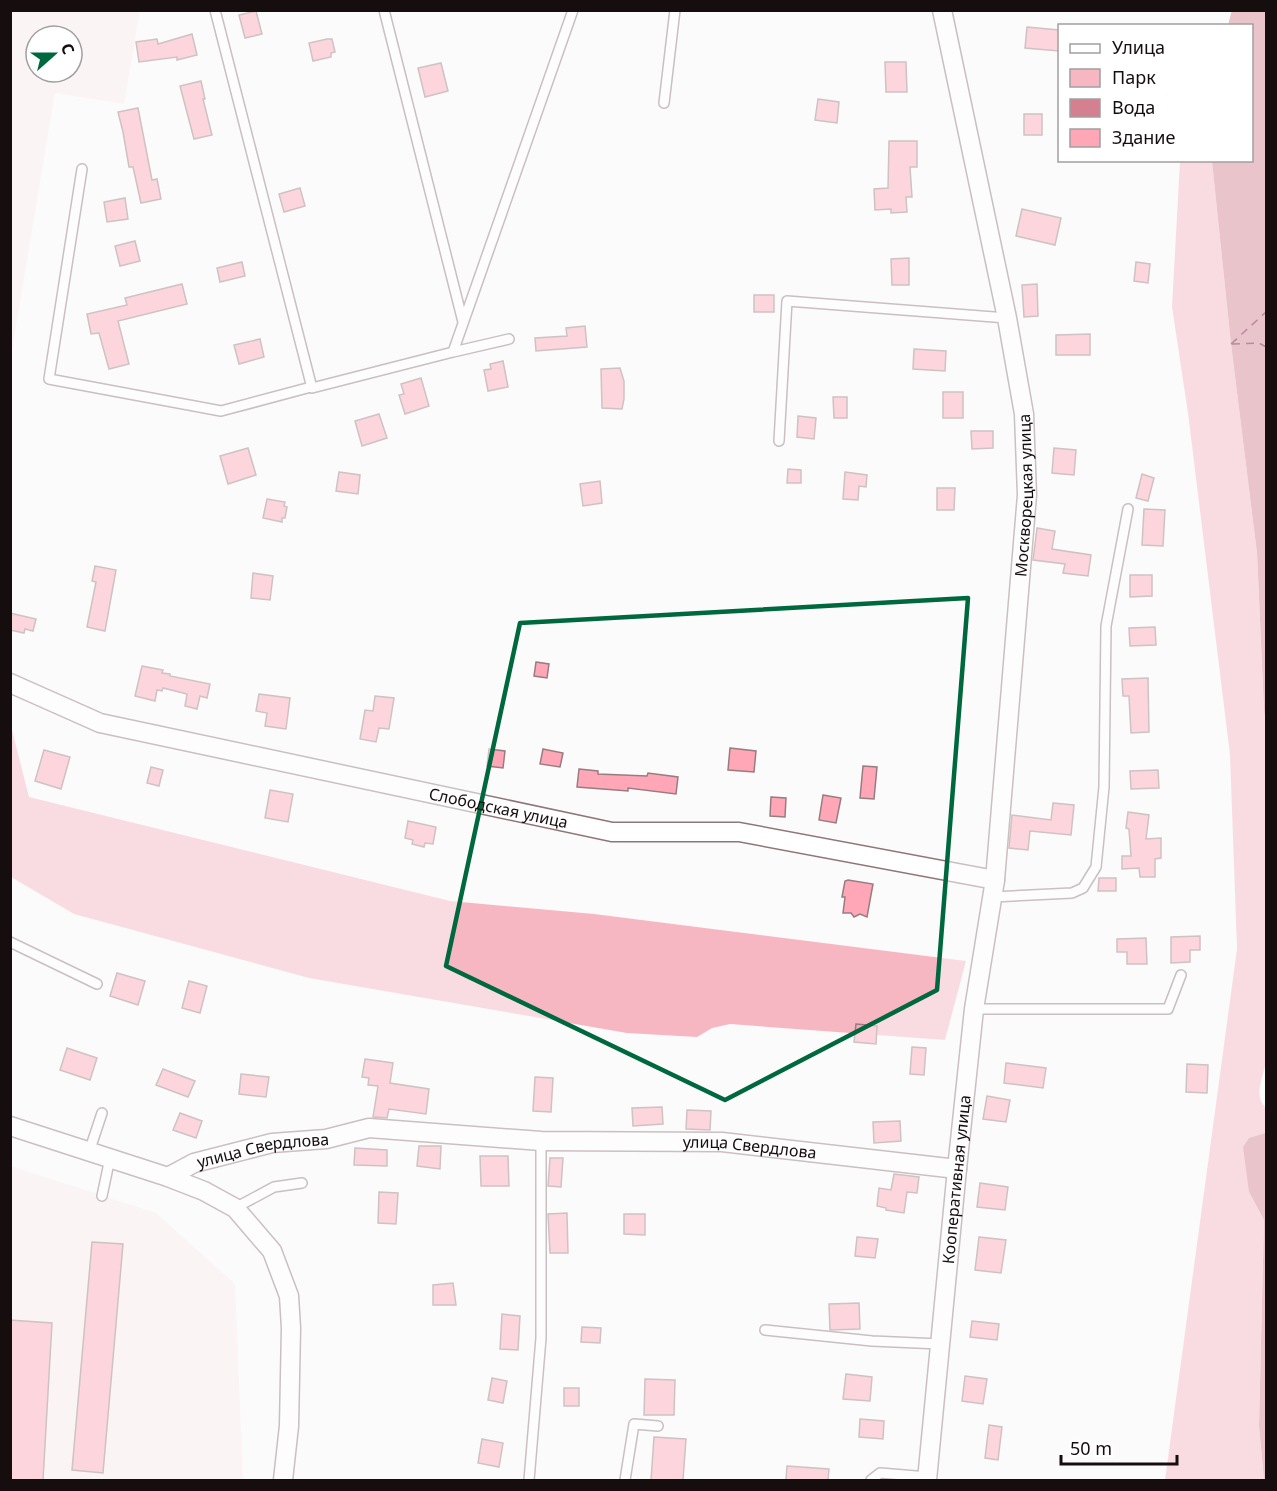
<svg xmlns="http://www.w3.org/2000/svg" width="1277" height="1491" font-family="'Noto Sans',sans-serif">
<rect width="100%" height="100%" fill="#fbfbfb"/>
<path fill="#faebed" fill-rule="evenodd" d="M11,10L140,11L124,104L55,93L11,357ZM36,36H72V72H36Z
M11,1166L156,1213L235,1284L243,1480H11Z"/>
<path fill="#f7b7c2" d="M1212,160L1231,344L1257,553L1264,710L1266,728V1062C1263,1078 1253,1096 1266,1108V1133L1249,1192L1264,1220L1259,1426L1264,1480H1165L1237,949L1230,755L1188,413L1172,307L1180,161Z
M10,722L29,797L450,901L594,914L966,961L945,1040L730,1024L712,1028L697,1037L627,1033L309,978L74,914L11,877Z"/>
<path fill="#d48090" d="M1232,10L1266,11V728L1264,710L1257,553L1231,344L1212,161L1252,160V26L1228,25Z
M1266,1133V1480H1264L1259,1426L1264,1220L1249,1192L1243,1147L1249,1138Z"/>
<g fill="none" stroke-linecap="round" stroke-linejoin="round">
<path stroke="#6b002a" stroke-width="1.5" stroke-dasharray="8 6" stroke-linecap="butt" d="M1231,344L1266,312
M1232,344L1259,343L1266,347"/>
</g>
<path fill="#ffa6b7" stroke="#977d81" stroke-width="1.5" d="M256,11L262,34L245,38L239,15Z
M1027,27L1059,30V51L1025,48Z
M192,34L197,55L177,60V57L139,62L136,42L157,39L158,44Z
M327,39H332L335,52L331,53V57L313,61L309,43Z
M885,62H906L907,92H886Z
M441,63L448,91L425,97L418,68Z
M201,81L205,99H203L212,135L194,139L180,86Z
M818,99L839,102L837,123L815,120Z
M138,108L152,180L157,179L161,199L141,203L133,167H129L123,132L118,112Z
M1024,114H1042V135H1024Z
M889,141H917V167H910L912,197H906L907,212L891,213V209L875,210L874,189L888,188Z
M300,188L305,206L284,212L279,194Z
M125,198L128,219L107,222L104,202Z
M1022,209L1061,218L1055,245L1016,236Z
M135,241L140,261L120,266L115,246Z
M909,258V285H892L891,259Z
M242,262L245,276L220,282L217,268Z
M1136,262L1150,264L1148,283L1134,281Z
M182,284L187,304L118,321L129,364L109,369L99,333L91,334L87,314L127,305L125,298Z
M1037,284L1038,316L1024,317L1022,285Z
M754,295H774V312H754Z
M585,326L587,347L536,351L535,338L567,336L566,328Z
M1090,334V355H1056V335Z
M260,339L264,357L239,364L234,345Z
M914,349L946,351L945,371L913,369Z
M503,361L508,387L488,391L484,370L491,369L490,364Z
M620,368L624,381V399L622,409L602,408L601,369Z
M421,378L429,406L405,414L399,395L404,394L401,384Z
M943,392H963V418H943Z
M833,397H847V418H834Z
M379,414L387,438L362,446L355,421Z
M798,416L816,418L814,439L797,437Z
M971,431H993V448L972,449Z
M248,448L256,475L228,484L220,456Z
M1054,448L1076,450L1074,475L1052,473Z
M788,469L801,470V483H787Z
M339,472L360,475L358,494L336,491Z
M845,472L867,475L866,487L859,486L858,500L843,499Z
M1142,474L1154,478L1148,501L1136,498Z
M600,481L602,503L583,506L580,484Z
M937,488H955L954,510H937Z
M267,499L285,502L284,506L287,507L285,518H282V522L263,518Z
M1144,509L1165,510L1163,546L1142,545Z
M1037,528L1055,531L1052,549L1091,555L1088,576L1063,573L1065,564L1033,560Z
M95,566L116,570L105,631L87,627L96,582L92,581Z
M253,573L273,576L270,600L251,598Z
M1130,575H1152V596L1130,597Z
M10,613L36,619L33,631L25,629L24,633L10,630Z
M1155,627L1156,645L1130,646L1129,628Z
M536,662L549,664L547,678L534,676Z
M142,666L163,670L162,673L170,674V676L210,684L207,698L200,696L197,709L185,706L187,694L163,688L162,691L157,690L155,701L135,696Z
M1148,678L1149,732L1131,733L1129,696H1123L1122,679Z
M259,694L290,698L286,729L265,726L267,713L256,711Z
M375,696L394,698L389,729L379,728L376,742L360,739L365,710L373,711Z
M730,748L756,751L754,772L728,770Z
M489,749L505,751L503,768L487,766Z
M543,749L563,753L560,767L540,764Z
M44,750L70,757L61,789L35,781Z
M863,766L877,767L874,799L860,798Z
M151,767L163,770L159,786L147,783Z
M579,769L598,771V774L647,776L648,773L678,777L676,794L628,788V791L577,787Z
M1158,770L1159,788L1131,789L1130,771Z
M270,790L293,794L288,822L265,818Z
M823,795L841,798L836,823L819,820Z
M771,797L786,798L785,817L770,816Z
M1053,803L1074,805L1071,835L1030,831L1028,850L1009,848L1012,815L1051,820Z
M1128,812L1149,815L1146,839L1161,838V858L1155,859V877H1140L1139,868L1122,869V856H1131L1129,829L1126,828Z
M408,821L436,827L433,844L425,843L424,847L412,844L413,840L405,838Z
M1099,878H1116V891H1098Z
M848,880L873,884L867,917L860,914L854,917L851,913H843L845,897H842L845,881Z
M1200,936V950H1190V962L1171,963V937Z
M1146,938L1147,964H1127V952H1117V939Z
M117,973L145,981L138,1005L110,996Z
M189,981L207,986L200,1013L182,1008Z
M856,1024L877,1026L876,1044L854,1042Z
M912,1047L926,1048L924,1075L910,1074Z
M67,1048L97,1058L90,1080L60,1070Z
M365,1059L393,1063L390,1083L429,1089L426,1114L389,1109L387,1118L373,1117L378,1086L368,1085L369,1078L362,1077Z
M1006,1063L1046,1068L1043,1088L1004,1083Z
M1187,1064L1208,1065L1207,1093L1186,1092Z
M163,1069L195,1081L188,1097L156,1085Z
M241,1074L269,1077L266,1097L239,1094Z
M535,1077L553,1078L551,1112L533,1111Z
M987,1096L1010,1100L1006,1122L983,1119Z
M662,1107L663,1124L633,1126L632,1108Z
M687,1110L711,1111L710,1130L686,1129Z
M180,1113L202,1121L196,1138L173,1130Z
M900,1121L901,1141L874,1143L873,1122Z
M419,1146H441L440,1169L417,1166Z
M355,1148L387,1150V1166L354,1165Z
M480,1156H508L509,1186H481Z
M550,1158H563L561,1187L548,1186Z
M894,1174L919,1177L917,1193L907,1192L904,1213L886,1210V1208L877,1206L879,1188L891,1190Z
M980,1183L1008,1187L1005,1210L977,1207Z
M379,1192L398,1193L396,1224L378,1223Z
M567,1213L568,1253H550L548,1214Z
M624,1214H645V1235L624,1234Z
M857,1237L878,1239L875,1258L855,1256Z
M979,1237L1006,1240L1001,1273L975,1270Z
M92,1242L123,1244L103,1473L72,1470Z
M453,1283L456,1305H433V1285Z
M859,1303L860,1329L830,1330L829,1304Z
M502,1314L520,1316L518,1350L500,1349Z
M10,1320L52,1323L43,1480H10Z
M972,1321L999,1324L997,1340L970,1337Z
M582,1327L601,1328L600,1343L581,1342Z
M846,1374L872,1377L870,1401L843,1399Z
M965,1376L987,1379L983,1404L962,1401Z
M492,1378L507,1381L503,1403L488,1400Z
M645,1379L675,1380L674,1415H644Z
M564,1388H579V1406H564Z
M860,1419L884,1421L883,1439L859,1437Z
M989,1425L1002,1427L998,1460L985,1458Z
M654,1437L686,1439L683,1480H651Z
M482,1439L503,1443L499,1467L478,1463Z
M787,1466L829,1469L828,1480H786Z"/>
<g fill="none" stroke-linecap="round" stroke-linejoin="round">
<g stroke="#8f767a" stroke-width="12">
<path id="lane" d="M215,10L312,388L453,352
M384,10L463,322
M664,103L675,10
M82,169L49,379L221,411L311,387
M509,339L453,352L573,10
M779,441L787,301L1007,318
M993,897L1072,893L1083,888L1096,867L1104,787L1106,626L1128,509
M10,942L97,984
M974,1009H1168L1181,975
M89,1152L102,1113
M102,1196L110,1158
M235,1208L274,1187L302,1183
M765,1330L872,1341L940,1344
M529,1480L541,1338V1141
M625,1480L634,1424L658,1426
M871,1480L880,1473L928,1477"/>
</g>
<g stroke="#8f767a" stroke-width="21">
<g id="street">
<path id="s1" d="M10,683L100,723L612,832H739L995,880"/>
<path d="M10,1126L168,1177L204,1191L235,1208L272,1251L289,1296L291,1328L289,1426L283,1480"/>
<path id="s2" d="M168,1177L194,1163L272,1143L326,1139L369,1128L541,1141L722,1142L957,1169"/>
<path id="s3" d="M927,1480L957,1169L974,1009L995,880L1027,495L1024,414L1007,318L942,10"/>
</g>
</g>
<use href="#lane" stroke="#fff" stroke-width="9"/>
<use href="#street" stroke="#fff" stroke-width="18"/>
</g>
<path d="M0 0H1277V1491H0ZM968,598L937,990L725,1100L446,966L520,623Z" fill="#fbfbfb" fill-opacity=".55" fill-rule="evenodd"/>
<path fill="none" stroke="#00683e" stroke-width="4.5" stroke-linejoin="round" d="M968,598L937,990L725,1100L446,966L520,623Z"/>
<g text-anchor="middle" stroke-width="6" stroke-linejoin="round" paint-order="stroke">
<g font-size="16" fill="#160d0f" stroke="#fff">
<text dy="6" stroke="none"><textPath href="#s3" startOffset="990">Москворецкая улица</textPath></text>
<text dy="6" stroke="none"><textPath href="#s1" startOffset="506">Слободская улица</textPath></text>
<text dy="6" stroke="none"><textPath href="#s2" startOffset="590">улица Свердлова</textPath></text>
<text dy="6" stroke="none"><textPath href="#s2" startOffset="100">улица Свердлова</textPath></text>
<text dy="6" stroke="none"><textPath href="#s3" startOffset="302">Кооперативная улица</textPath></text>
</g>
</g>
<rect width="1277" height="1491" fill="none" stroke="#160d0f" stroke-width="24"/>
<rect x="1058" y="24" width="195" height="138" fill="#ffffff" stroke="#a29e9f" stroke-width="1.5"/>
<rect x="1070" y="44" width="30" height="9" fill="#ffffff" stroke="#a29e9f" stroke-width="1.5"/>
<text x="1112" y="54" font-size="18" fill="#160d0f">Улица</text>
<rect x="1070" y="69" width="30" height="18" fill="#f7b7c2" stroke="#a29e9f" stroke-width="1.5"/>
<text x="1112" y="84" font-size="18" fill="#160d0f">Парк</text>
<rect x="1070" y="99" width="30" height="18" fill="#d48090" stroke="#a29e9f" stroke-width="1.5"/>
<text x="1112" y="114" font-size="18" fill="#160d0f">Вода</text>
<rect x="1070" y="129" width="30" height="18" fill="#ffa6b7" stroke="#a29e9f" stroke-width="1.5"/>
<text x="1112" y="144" font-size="18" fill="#160d0f">Здание</text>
<g transform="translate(54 54) rotate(69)"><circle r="28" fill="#ffffff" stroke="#a29e9f" stroke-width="1.5"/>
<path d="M0-4.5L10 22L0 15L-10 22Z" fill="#00683e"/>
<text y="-9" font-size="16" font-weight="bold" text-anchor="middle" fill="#160d0f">С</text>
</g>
<path d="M1061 1455v9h116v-9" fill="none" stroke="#160d0f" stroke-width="3"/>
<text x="1070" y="1455" font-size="18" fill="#160d0f" stroke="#ffffff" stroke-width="4.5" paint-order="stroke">50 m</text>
</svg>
